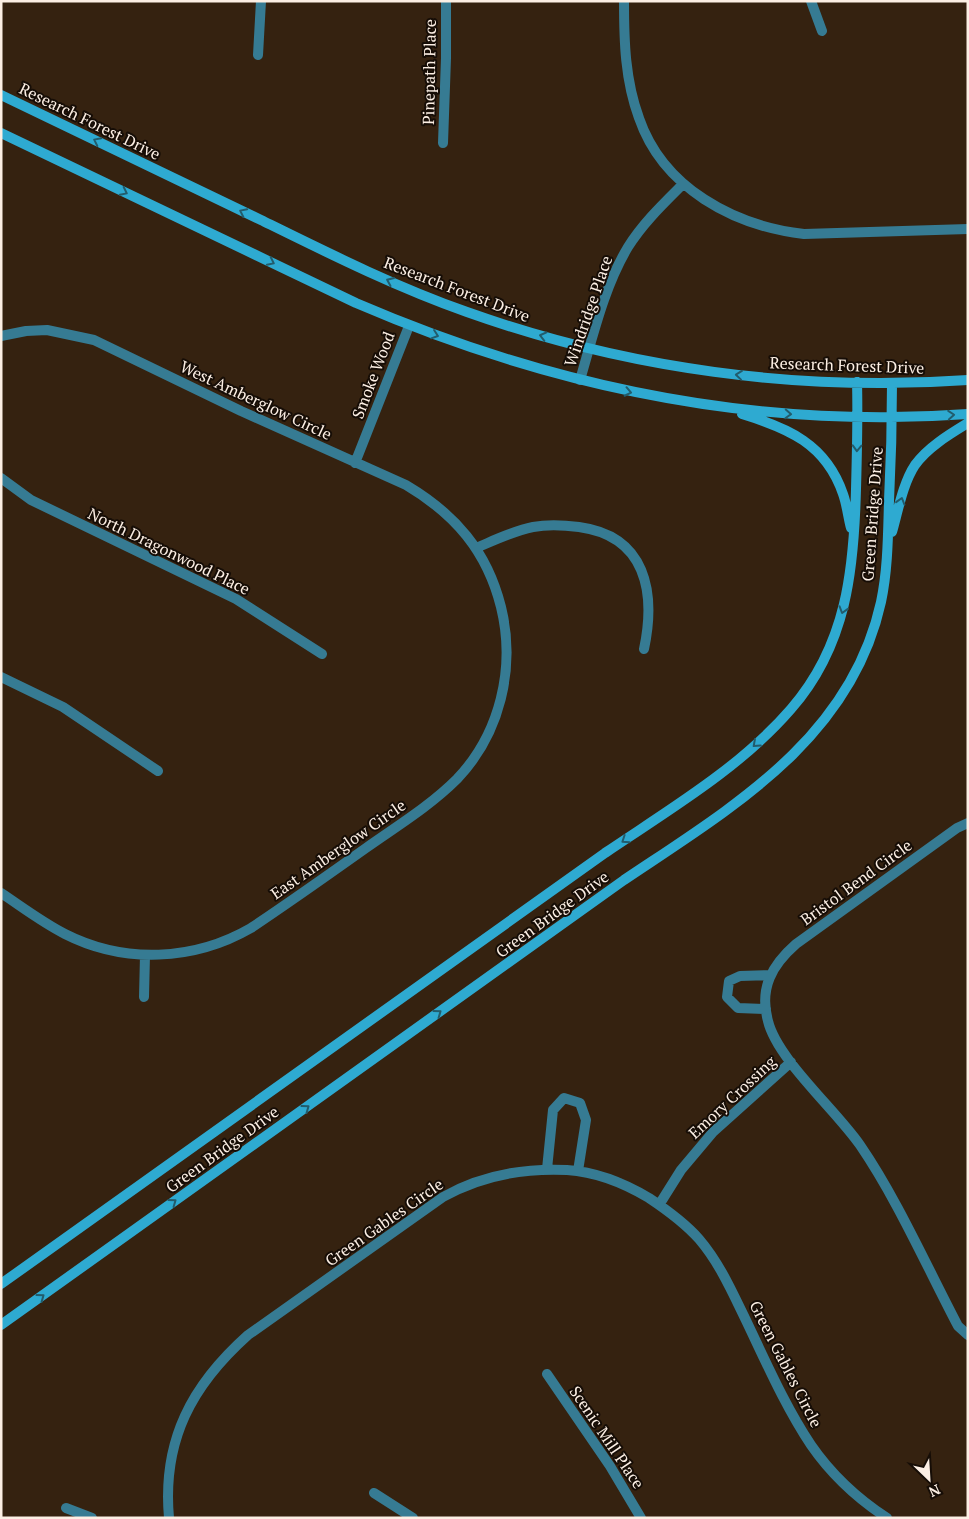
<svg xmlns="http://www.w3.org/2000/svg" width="969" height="1519" font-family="'PT Serif',serif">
<rect width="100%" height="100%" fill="#352210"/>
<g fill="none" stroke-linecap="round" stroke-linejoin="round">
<path stroke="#367b93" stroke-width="10" d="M624,1C624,41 625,80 639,118C663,188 734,226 804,234L968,229
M811,1L822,31
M258,55L261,1
M443,143L446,58V1
M1,336L26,331L47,330L94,340L241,411L406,485C455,514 487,551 501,607C516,668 500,734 457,779C430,806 397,826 366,848C328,875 290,902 251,928C194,961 124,964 65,934C43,923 22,907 1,893
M580,380C593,336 604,287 628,247C643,223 663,204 683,184
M355,463L409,326
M1,478L31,500L236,599L322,654
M476,548C495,540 513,531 533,527C548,524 564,525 579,527C646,536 656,592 644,649
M1,677L63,707L158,771
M968,823L957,828L796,944C772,965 759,988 768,1021C777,1059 836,1110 860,1145C897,1199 927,1267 958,1326L968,1335
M144,997L145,955
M766,1009L738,1008L727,997L729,981L740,976L770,975
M547,1169L553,1110L564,1098L580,1103L586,1120L578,1171
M659,1205L681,1170L713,1132L791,1062
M547,1374L610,1466L641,1518
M374,1493L413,1518
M66,1508L92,1518
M169,1518C162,1440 192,1385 248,1335L443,1197C482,1175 523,1168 567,1170C597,1172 624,1183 649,1198C667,1210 684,1222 699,1239C717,1260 729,1285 741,1310C763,1355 783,1403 811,1445C831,1474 858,1499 887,1518"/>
<path stroke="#2eaad1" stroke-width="10" d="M1,95C88,137 174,178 261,220C328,253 396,287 467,312C627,369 799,392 968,380
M1,133L356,303C551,387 754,430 968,414
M742,414C788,428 826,444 843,494C847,505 848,517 851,528
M892,532C898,511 903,483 915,465C928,447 950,434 968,423
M1,1284L605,853C670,809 740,768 791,709C847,645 854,569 856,489C857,453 858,418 857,382
M1,1325L624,880C731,808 851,739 881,602C888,569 888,534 889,501C891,462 892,423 892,384"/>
</g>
<defs><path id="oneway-chevron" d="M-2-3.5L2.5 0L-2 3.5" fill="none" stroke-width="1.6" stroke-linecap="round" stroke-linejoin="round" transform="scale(1.25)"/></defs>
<g stroke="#225c6c">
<use href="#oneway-chevron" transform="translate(97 141) rotate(-154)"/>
<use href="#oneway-chevron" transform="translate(124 192) rotate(26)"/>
<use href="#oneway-chevron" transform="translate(243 212) rotate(-154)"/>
<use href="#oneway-chevron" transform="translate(271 262) rotate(26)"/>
<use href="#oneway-chevron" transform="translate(390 281) rotate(-156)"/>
<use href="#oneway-chevron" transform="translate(435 335) rotate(19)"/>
<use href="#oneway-chevron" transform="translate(543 336) rotate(-166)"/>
<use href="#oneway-chevron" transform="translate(739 375) rotate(-174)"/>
<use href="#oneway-chevron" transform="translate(628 392) rotate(12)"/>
<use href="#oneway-chevron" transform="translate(788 414) rotate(3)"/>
<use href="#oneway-chevron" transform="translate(951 415) rotate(-4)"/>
<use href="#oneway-chevron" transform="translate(857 448) rotate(92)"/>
<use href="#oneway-chevron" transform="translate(901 501) rotate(-73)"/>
<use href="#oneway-chevron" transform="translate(843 610) rotate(107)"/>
<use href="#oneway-chevron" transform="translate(756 744) rotate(138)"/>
<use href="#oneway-chevron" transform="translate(625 840) rotate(146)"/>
<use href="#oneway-chevron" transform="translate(438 1013) rotate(-36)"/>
<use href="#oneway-chevron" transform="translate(306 1108) rotate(-36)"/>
<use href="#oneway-chevron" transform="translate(173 1202) rotate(-36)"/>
<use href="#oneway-chevron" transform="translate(41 1297) rotate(-36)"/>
</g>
<g text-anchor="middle" stroke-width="4" stroke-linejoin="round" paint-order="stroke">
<g font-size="16" fill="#fcefe4" stroke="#160d06">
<text transform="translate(429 72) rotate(-89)" y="6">Pinepath Place</text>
<text transform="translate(90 121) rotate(26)" y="6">Research Forest Drive</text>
<text transform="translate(457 289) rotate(21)" y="6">Research Forest Drive</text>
<text transform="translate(588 311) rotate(-71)" y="6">Windridge Place</text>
<text transform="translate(847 365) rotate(2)" y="6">Research Forest Drive</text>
<text transform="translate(373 375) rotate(-69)" y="6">Smoke Wood</text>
<text transform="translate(256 400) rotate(25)" y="6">West Amberglow Circle</text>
<text transform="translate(872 514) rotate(-86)" y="6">Green Bridge Drive</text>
<text transform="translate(169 551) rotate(26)" y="6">North Dragonwood Place</text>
<text transform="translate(338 849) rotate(-35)" y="6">East Amberglow Circle</text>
<text transform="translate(856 882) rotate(-36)" y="6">Bristol Bend Circle</text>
<text transform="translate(552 914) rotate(-36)" y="6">Green Bridge Drive</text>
<text transform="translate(732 1097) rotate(-43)" y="6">Emory Crossing</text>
<text transform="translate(222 1149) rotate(-36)" y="6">Green Bridge Drive</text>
<text transform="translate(384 1222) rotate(-35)" y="6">Green Gables Circle</text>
<text transform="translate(786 1364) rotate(63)" y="6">Green Gables Circle</text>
<text transform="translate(607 1437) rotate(56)" y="6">Scenic Mill Place</text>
</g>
</g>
<rect width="969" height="1519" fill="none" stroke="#fcefe4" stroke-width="5"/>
<g transform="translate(929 1479) rotate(155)" stroke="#160d06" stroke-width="4" paint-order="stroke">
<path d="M0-4L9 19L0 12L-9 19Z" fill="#fcefe4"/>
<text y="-8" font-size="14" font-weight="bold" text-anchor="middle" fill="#fcefe4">N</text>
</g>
</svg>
